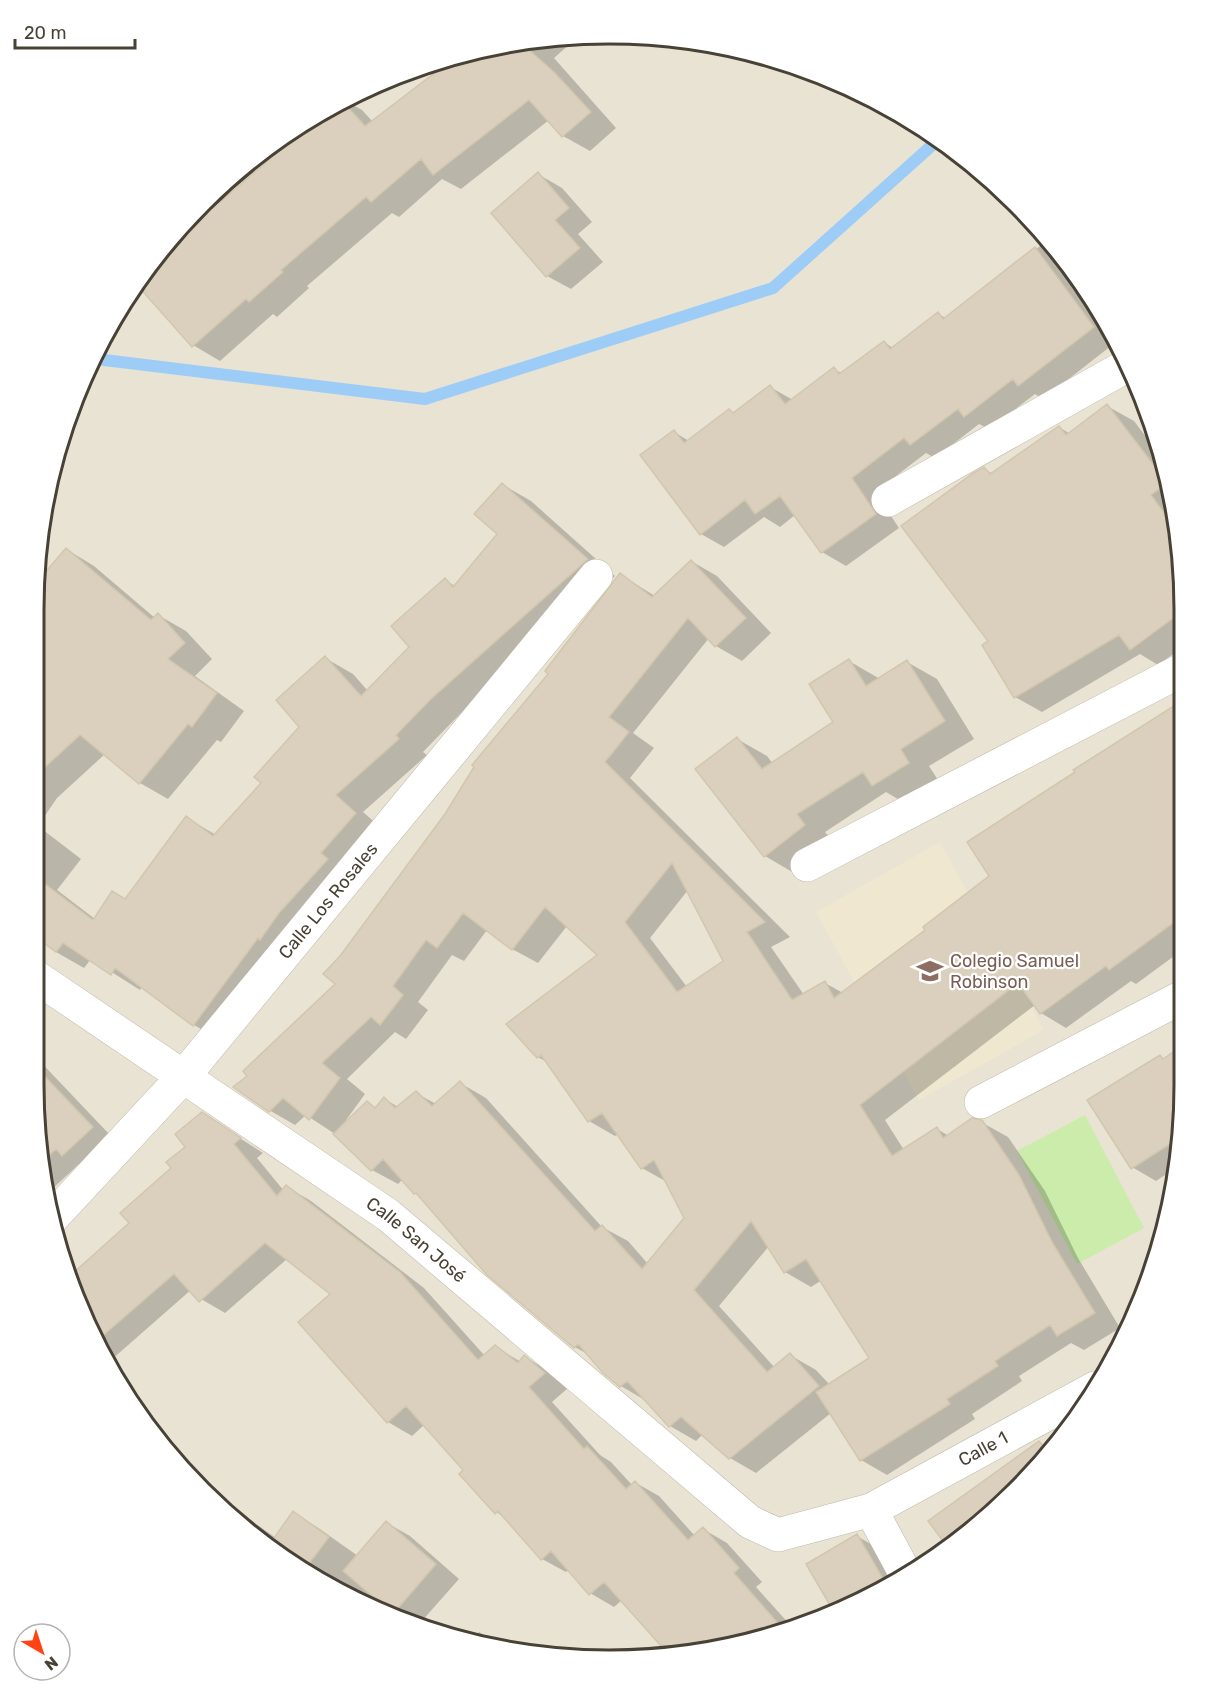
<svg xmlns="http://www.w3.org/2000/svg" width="1217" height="1694" font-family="Rubik,sans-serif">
<rect width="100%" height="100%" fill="#f4f1e6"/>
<path fill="#e9e3d4" d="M646,34L758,53L863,93L959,152L1041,229L1125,354L1179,533L1183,1123L1164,1234L1125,1340L1065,1436L988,1518L829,1617L684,1656H533L354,1602L229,1518L130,1405L53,1235L33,1085V608L44,496L110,320L229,176L321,110L424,63L534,38Z"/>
<path fill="#efe7cf" d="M940,842L1044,1030L919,1100L816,912Z"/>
<path fill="#cbecab" d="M1085,1115L1144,1228L1077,1264L1017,1151Z"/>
<path fill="#0003" fill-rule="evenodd" d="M579,36L554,58L616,128L590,151L563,136L549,120L461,189L442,179L399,217L392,213L307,286L309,288L277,317L273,314L220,361L193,345L139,285L219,188L227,197L308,129L303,123L321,110L344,100L362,110L373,122L460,55L534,38Z
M538,174L562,188L592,222L578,234L603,262L571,289L547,276Z
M1048,240L1116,342L1043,399L1035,394L989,429L979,424L935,458L926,453L875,492L899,528L846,566L822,552L795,515L780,527L764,517L724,547L701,534L674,432L689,441L734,414L770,387L793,400L834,369L841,373L884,342L893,348L938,314L946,318Z
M1107,406L1134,421L1153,446L1179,533L1180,649L1158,665L1140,654L1042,712L1015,697L990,642L984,469L993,474L1059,427L1070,434Z
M503,485L531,501L615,576L459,715L423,752L427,755L363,812L384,830L222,1041L194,1025L142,986L140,990L91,959L84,968L56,952L48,942L33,933V608L35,585L66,549L94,566L155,618L158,615L186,631L212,659L195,676L244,711L221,742L217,740L168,799L140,783L105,754L57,798L38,826L81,859L57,890L95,919L126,900L187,818L216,835L263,783L301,727L325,658L353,674L368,691L411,647L445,580L455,586L499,533Z
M691,561L717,576L771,633L742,661L716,646L709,638L633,733L654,748L630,778L790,937L771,947L804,995L825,983L843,993L927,930L991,877L1026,807L1106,750L1180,704L1182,953L1181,951L1136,984L1131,981L1066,1028L1041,1013L1035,1005L885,1120L904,1150L937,1129L949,1136L981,1122L1008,1137L1045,1191L1078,1258L1120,1328L1084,1350L1071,1343L1019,1376L1022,1381L972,1414L975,1419L887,1475L861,1460L831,1413L756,1473L730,1458L703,1434L696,1441L670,1426L648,1402L621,1386L604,1372L589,1355L575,1347L403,1179L398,1184L372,1170L335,1134L306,1115L295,1125L269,1110L249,1076L337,984L341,957L551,674L621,575L655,596ZM688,890L725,961L687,987L650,938ZM567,926L599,956L508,1024L538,1057L550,1064L589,1121L615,1136L618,1134L642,1168L667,1182L686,1218L648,1264L628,1241L602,1227L486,1098L460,1083L436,1104L416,1093L398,1107L385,1099L376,1108L367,1103L345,1124L344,1123L365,1094L347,1079L395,1032L406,1039L428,1010L418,1002L452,955L464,961L487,930L512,949L538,963ZM769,1246L785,1272L811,1287L822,1280L871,1358L830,1385L816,1370L790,1355L775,1368L719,1306Z
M849,661L880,679L907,662L937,679L974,739L929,766L938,780L903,802L886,792L825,832L834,843L794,873L765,856L737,739L767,756L773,764L835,722Z
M1182,1049L1183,1123L1172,1188L1165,1175L1156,1181L1132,1167L1160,1057L1165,1059Z
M33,1054L110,1135L87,1168L79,1164L48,1193L33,1085Z
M202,1114L263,1153L257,1158L284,1191L287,1187L311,1201L424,1288L485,1356L496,1347L521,1362L525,1357L549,1371L568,1388L552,1402L600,1455L611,1462L632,1485L636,1483L659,1496L695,1536L703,1529L727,1543L762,1582L756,1587L792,1627L681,1656L622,1600L614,1607L590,1593L569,1569L566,1572L542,1559L506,1518L496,1512L465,1470L424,1425L412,1436L388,1422L332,1294L287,1259L225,1313L201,1299L192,1289L110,1361L75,1285L103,1261L173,1168L187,1147Z
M1052,1447L1054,1448L988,1518L947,1544L1003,1478Z
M196,1481L276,1538L293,1513L317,1527L358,1556L387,1523L410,1536L459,1579L421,1622L354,1602L229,1518Z
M857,1536L881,1550L896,1576L836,1613Z
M479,1632L503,1646L505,1647L473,1638Z"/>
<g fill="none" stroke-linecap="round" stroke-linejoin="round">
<path stroke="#9dcdf6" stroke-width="12" d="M96,359L425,399L773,288L939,139"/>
</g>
<path fill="#dad0bd" stroke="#d2c6ad" stroke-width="1.5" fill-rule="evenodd" d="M519,41L555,73L591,112L562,137L529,100L433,175L421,159L371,202L366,197L281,270L283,272L249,302L246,299L192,347L138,286L214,195L220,202L306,128L302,124L321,110L342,101L365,126L457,56Z
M538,172L569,208L555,220L580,248L546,277L491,213Z
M1035,247L1094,327L1018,386L1013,379L964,417L958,409L910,445L904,438L852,478L876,514L821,553L780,496L755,514L745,500L700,535L640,455L674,430L684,443L729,409L733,413L770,385L785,404L834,367L839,374L884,341L890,349L938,312L943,319Z
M1107,404L1162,476L1165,485L1151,495L1179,533L1180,613L1130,650L1119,635L1014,698L982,645L988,641L901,526L972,474L984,467L990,474L1059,426L1066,435Z
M502,483L588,559L431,699L396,735L399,739L336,795L356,813L321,853L328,859L279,913L260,940L258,938L193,1026L115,968L111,975L63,943L56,952L33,935V875L93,920L112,891L125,899L186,816L213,836L261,783L254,777L299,727L276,700L325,656L361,696L409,647L391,626L445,578L453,587L497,534L474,514Z
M66,548L151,620L158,613L185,643L168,659L217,693L192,727L188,724L139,784L80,735L33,778V608L36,583Z
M691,560L746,618L715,647L688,618L609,717L629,732L605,762L765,922L747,932L792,1000L825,981L834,998L925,930L923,927L989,876L967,842L1075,772L1073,770L1180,702L1181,917L1109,970L1106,966L1040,1014L1018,983L860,1105L892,1156L937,1127L943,1138L972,1118L982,1120L1019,1175L1052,1242L1095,1313L1057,1336L1050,1325L995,1361L998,1366L947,1399L950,1404L860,1461L816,1392L869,1358L806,1259L784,1273L751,1221L694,1290L767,1372L790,1353L819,1386L729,1459L681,1417L669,1427L627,1381L620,1387L603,1373L578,1344L574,1348L487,1275L416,1193L414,1194L383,1159L371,1171L333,1134L367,1101L375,1108L384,1097L395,1108L416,1091L432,1106L460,1081L595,1231L602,1225L642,1269L684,1218L654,1160L641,1169L602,1113L588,1122L541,1055L537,1058L506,1024L597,955L545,907L512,950L463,913L437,948L426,940L393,986L403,995L380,1025L371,1017L322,1063L340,1078L309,1120L283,1098L269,1112L233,1087L247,1076L243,1071L335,984L323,974L340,956L445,814L474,767L472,765L548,674L545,671L620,573L652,597ZM672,863L723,961L677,992L625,922Z
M849,659L866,686L907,660L945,721L901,749L909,763L872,786L863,772L797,814L805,825L764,857L695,769L737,737L762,769L833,722L809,684Z
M1182,1046L1183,1123L1181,1137L1131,1169L1087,1100L1160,1055L1163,1059Z
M33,1064L93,1127L62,1156L56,1149L43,1161L33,1086Z
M202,1112L241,1138L234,1144L277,1196L286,1185L400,1272L478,1360L495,1345L518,1363L524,1355L545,1373L529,1387L584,1449L587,1446L626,1489L635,1481L688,1540L703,1527L739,1568L734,1573L783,1629L684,1656H670L604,1582L589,1595L551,1551L541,1560L498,1511L495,1514L459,1474L463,1470L406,1406L387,1423L298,1322L330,1294L265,1243L199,1302L174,1274L100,1338L71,1275L129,1223L120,1213L171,1168L166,1162L185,1147L175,1134Z
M1039,1441L1049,1453L988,1518L946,1545L928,1521Z
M293,1511L329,1537L305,1569L269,1545Z
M386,1521L436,1564L393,1614L343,1571Z
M857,1534L885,1582L835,1614L806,1564Z"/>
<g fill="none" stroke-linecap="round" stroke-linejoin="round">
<g stroke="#c1b9a8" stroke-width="34">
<g id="minor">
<path d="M888,500L1128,365"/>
<path d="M807,865L1180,671"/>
<path id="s1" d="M33,975L388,1215L750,1522L778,1535L871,1510L1095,1388"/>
<path d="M981,1102L1182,997"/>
<path id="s2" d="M51,1219L183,1077L596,576"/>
<path d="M871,1510L904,1571"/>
</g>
</g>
<use href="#minor" stroke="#fff" stroke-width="33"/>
</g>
<defs>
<g id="school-bare" transform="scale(2.07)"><path d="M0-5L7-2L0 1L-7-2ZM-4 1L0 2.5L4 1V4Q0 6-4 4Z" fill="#8d6e63" stroke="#fff" stroke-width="2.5" paint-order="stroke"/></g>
</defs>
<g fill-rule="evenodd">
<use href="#school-bare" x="930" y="971"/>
</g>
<g text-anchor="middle" stroke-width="4.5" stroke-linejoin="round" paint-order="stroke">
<g font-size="18" fill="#484135" stroke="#fff">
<text dy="6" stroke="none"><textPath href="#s2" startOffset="422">Calle Los Rosales</textPath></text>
<text dy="6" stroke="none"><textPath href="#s1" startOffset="466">Calle San José</textPath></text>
<text dy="6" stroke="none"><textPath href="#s1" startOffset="1158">Calle 1</textPath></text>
</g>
<g font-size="18" fill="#785e54" stroke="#fff" text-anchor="start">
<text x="950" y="967">Colegio Samuel<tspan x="950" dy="21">Robinson</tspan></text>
</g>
</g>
<path d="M0 0H1217V1694H0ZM609 44H609A565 565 0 0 1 1174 609V1085A565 565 0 0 1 609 1650H609A565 565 0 0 1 44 1085V609A565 565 0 0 1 609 44Z" fill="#fff" fill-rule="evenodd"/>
<path fill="none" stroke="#484135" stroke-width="3" d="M609 44H609A565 565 0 0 1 1174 609V1085A565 565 0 0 1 609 1650H609A565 565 0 0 1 44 1085V609A565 565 0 0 1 609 44Z"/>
<g transform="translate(42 1652) rotate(141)"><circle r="28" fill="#ffffff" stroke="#b6b3ae" stroke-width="1.5"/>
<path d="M0-4.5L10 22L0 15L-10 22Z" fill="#ff4312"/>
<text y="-9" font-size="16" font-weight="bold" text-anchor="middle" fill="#484135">N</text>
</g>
<path d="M15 39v9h120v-9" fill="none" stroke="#484135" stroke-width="3"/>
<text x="24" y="39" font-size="18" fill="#484135" stroke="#ffffff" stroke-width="4.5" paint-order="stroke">20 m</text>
</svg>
